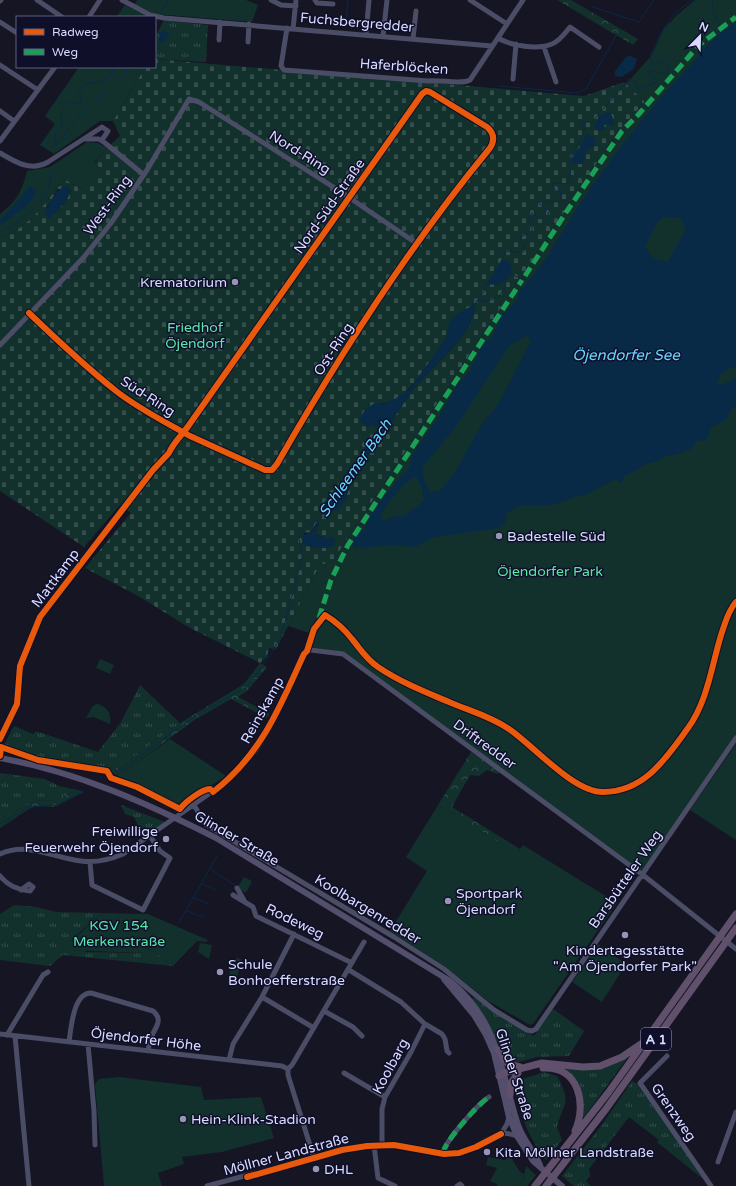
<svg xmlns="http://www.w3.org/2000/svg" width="736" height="1186" font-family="'Varela Round',sans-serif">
<defs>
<pattern id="grass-tufts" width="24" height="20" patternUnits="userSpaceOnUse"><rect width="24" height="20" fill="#12312c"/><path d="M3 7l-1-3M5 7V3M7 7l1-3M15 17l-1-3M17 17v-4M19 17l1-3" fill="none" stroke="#344e4c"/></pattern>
<pattern id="forest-crowns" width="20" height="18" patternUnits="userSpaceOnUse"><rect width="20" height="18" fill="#12312c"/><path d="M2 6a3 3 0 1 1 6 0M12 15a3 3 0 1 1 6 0" fill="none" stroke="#344e4c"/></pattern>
<pattern id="cemetery-stones" width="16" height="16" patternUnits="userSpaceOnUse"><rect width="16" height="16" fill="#12312c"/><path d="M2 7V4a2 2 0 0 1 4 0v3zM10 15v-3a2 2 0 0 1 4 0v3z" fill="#344e4c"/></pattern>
</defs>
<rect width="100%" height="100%" fill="#151524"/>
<path fill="url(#grass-tufts)" d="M164,20L208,25L206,62L155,59V37Z
M140,685L180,723L127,762L110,772C94,762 73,764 55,761C37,758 20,752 3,747L14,726L33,734L36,731L98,752L121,722Z
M0,773L45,779L59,786L78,790L54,800L34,801L0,820Z
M121,805L165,822L144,837L134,817L125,814Z
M14,905L36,907L56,912L102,913L72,939L86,952L147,953L149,948L173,966L63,955L50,966L0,960V914Z
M474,997L490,1010L534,1036L553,1009L584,1031L569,1056L537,1057L511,1064L504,1057L488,1022L472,999Z
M628,1057L584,1117H582C585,1095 582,1085 564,1071V1067L575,1069Z
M544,1072L557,1076C572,1104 564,1100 557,1127L562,1140L546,1160C530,1140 514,1107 519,1080Z
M632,1081L639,1085L703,1179L657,1142L659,1140L629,1117L589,1169L590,1176L586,1181L591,1186H574L562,1176L601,1126Z
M526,1166L536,1175L527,1186H518L523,1181Z"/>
<path fill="url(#forest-crowns)" d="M557,0H571L638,39L633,45Z
M260,663L267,667L248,690L238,697L270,714L267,718L231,699L196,719L129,768L116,775L110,772L127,762L180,723L244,684Z
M471,752L500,772L498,774L487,770L479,776L470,775L452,807L520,849L517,854L438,805Z
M78,790L84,792L54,807L36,806L29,809L0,828V820L34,801L54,800Z"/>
<path fill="url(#cemetery-stones)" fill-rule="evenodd" d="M155,59L584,96L624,82L645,102L616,134L332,562L320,565L276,649L269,648L267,657L260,663L190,628L138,596L85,568L131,513L120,505L84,547L0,491V238C31,226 44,204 64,179L82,189L100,168L94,164L107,148L120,136L113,121L140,76L144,67H155ZM58,189L71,190L66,201L50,217L47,207ZM473,305L475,308L470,325L457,343L414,388L380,438L351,482L345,501L327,498L341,487L375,436L378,429L374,424L373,404C402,405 413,384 428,364C434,356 441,348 446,339C449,331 448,324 455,317C460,312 467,310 473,305ZM316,523L319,524L315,534L324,537L328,548L309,546L303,543L304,533L312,532Z"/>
<path fill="#12312c" d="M137,0H246L258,5L252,22L155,14L134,5Z
M695,0H736V736L643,870H640L344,652L304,646L309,633L288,626L320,565L332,562L616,134L645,102L626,84L651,56L664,29L676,16Z
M125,5L148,17H116Z
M79,67H144L140,76L113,121H100L54,154L40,145L55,124L45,116Z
M87,142L98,143L107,148L94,163L100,168L82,189L64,179C44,204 31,226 0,238V214C17,201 22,191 27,171L50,167Z
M100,659L114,665L110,674L96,668Z
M96,704C107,705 112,714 110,724L94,717L86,718L92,707Z
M170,739L226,776L179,807L116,775L129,768Z
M736,744V840L690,810Z
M438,805L517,853L523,845L617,903L533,1024L530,1025L488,1001L447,968L390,931L427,871L406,857Z
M244,877L252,881L246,893L237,888Z
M102,913L148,914L208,940L206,942L197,941L173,966L149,948L147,953L62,950Z
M200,943L212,945L209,959L198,952Z
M598,944L626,964L602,1002L572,982Z
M236,958L241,959L237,979L229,976L232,961Z
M119,1077L201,1087L204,1100L261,1097L274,1138L222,1152L182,1157L184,1164L158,1173L162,1186H104L95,1084L99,1079Z
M509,1154L520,1172L524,1174L523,1181L518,1186H497V1184L490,1181L497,1168L486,1165L488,1157L505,1160Z"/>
<path fill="#082a47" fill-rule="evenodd" d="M736,22V368L734,366L721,374L717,383L719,386L736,378V406L732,409L725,421L711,427L709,435L706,440L696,441L693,448L675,455L665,456L658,461L647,464L625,476L621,483L616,479L583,496L574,497L554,505H522L507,513L505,523L498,528L435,537L414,547L394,545L354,548L352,543L356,535L364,530L371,513L410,466L412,456L436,421L459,382L468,374L482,346L487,340L492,338L501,316L518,300V293C548,262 566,223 591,188C620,146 653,105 688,68C703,51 716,33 736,22ZM663,217L680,218L686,229L668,261C656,261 652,259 645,247L657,223ZM527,335L531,341L499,403L484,421L454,473L441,490L430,493L425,482L422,468L458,424L509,346ZM416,476L422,487L424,501L404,516H396L383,521L381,515C390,500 400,485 416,476Z
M166,31L170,35L162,43L159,41L160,36L158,32Z
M631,56L637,59L634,69L622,77L615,76V71L626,57Z
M608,112L611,114L614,121L613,126L606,124L604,126L605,129L603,131L595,129L594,126L600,116Z
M587,134L595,138V145L585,151L584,162L582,164H571L573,162L571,159C578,151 582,143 587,134Z
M67,185L71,190L66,201L50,218L47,217L45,214C48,204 57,188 67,185Z
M30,186L37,191L35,196L25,207L0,225V220L18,201Z
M502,259L510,262L512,270L508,278L499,284L486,285Z
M473,305L475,308L470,325L457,343L414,388L380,438L351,482L345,501L338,510L323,514L321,510L322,505L327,499L341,487L378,429L374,424L369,427L359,421L364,411L373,404H383L393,400L410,389L446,338L450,322L455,316Z
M318,521L319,524L315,534L324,537L325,539L331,537L335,539L334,546C326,549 308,549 303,543L302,535L312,532Z"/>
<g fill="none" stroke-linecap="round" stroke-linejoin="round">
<path stroke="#082a47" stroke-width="1" d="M712,0L714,14L723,31
M593,7L639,22L654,0
M161,12L168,0
M346,22L348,0
M155,23V22
M499,86L577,93L586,89L617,34
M55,145V134L62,125C62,114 57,109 70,102L80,104L82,99L79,93L84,85L105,80L113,72L112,67
M54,148L81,114L122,77L129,67
M8,228C25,217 56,195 50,172
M0,232L2,231
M502,258L507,251L523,252L524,245L520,239L522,236L532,232V221H528L532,213L540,219L548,215L550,209H545L539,203L540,201L555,202L560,198L561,191H555L552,183L566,184L570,181L571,164L569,161L586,128L581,125V123L593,121L629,79L634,81L638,90L640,89L658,81L648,74L647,72C655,68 660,75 668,74V63L664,61L655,65L651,60L650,55C663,29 668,16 693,0
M510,274L529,281
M477,301C492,301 501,299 506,284L504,282
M473,307L486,288V284
M274,648L281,637L302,558C303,549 298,542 299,533L309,524L318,521L323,513
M110,774L128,765L195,716L248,686L274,649
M0,824L29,807L56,805L83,791
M210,869L236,886
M202,884L216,890
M194,898L209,904
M187,911L203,917
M179,923L217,856"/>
<path stroke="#4a4d65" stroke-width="5" d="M37,0L62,17
M122,0L150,15L164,18L492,46
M271,0L281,5L296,6
M315,0L317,3L333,4
M470,0L507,24
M0,1L1,0
M89,17L100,0
M0,22L17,33
M287,28L281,66L284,70L428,81C439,79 461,85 470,80L523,0
M293,29L296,0
M366,34L369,0
M383,36L387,0
M498,38C511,46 538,50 552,44C560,41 565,33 570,27L599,47
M413,39L416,11
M219,40L220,22
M248,42L249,24
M544,47L556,82
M0,65L38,90
M513,79L516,44
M0,111L14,121
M85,139H99L105,143L144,175
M0,141L55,67
M0,153C15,162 31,172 48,162L102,127L108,131L102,140
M0,345L84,257L111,223L147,170L189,99L199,102L341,192L416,243
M0,739L17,704L20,666L40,617L153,470L169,453C173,443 183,434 189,425L422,94L426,91L430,92L487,127C494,133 495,140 490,148C409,246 340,354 277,464L272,470H265L190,436C165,422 139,409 116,391C86,367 57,340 29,313
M194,805L205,824L394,937L444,969L494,1010L527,1030L532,1031L536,1029L736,738
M0,854C27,841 53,858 81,861C96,863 109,860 123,854L226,782L256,750L270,727L306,652L311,650L343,654L643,875L736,949
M90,862L92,885L143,910L170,858L160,851L150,836
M0,876C8,886 17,890 30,891L33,887L29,884L21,890
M237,888L245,902
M233,895L253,907L256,916L352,963
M349,970L401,1002L425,1024L442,1034L445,1039L447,1051L449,1053
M262,997L314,1028
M324,1011L353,1027L362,1036
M0,1034L282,1066L288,1069
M7,1035L43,975L48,972
M15,1036L29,1186
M69,1042C71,1029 73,993 91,993L153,1011C164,1020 155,1028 150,1039C149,1042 149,1047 148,1051
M88,1044L94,1111L95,1145
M667,1056L640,1083L711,1186
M229,1060L233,1044L262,997L294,934
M344,1073L385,1097
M501,1134L507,1124L509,1117
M374,1145L378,1178L395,1186
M382,1145V1109L385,1097L411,1052L425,1024
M443,1153C445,1141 478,1104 489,1097
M314,1158L288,1075V1069L292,1065L364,942
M718,1162L736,1112
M207,1186L342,1150C359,1147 376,1144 394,1145C415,1147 437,1157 458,1153C477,1150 497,1126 517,1136
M457,1186L460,1184L462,1186"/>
<path stroke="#524e6b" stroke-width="6" d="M0,758C77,772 147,803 216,838L450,981C499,1021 500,1069 518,1125C523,1140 534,1151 540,1165
M444,979L474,1015L486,1035L494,1053L509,1117L517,1136L533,1161L562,1186"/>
<path stroke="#60506b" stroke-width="7" d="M498,1050L508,1064L520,1067
M543,1068C579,1066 587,1104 575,1131
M499,1076L504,1073L542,1063L583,1067L600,1066L622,1057L641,1044
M510,1095L511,1083L518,1073
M535,1186L608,1093L736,914
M546,1186L606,1109L736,928"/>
<path stroke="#1a9f57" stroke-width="5" stroke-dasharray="10 5" stroke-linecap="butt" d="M525,276L567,211L622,131L638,115L699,45L736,17
M319,618L331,580L348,545L522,280
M443,1153C445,1141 478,1104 489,1097"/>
<g stroke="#0f0f2a" stroke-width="8">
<path id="cycleway" d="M0,739L17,704L20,666L40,617L153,470L169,453C173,443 183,434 189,425L422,94L426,91L430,92L487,127C494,133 495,140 490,148C409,246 340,354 277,464L272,470H265L190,436C165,422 139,409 116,391C86,367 57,340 29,313
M0,756L1,747L38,760L107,771L111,778L137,787L180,809C185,802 202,789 210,789
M213,792C262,754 279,708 304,654L307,651L314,629L325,615C335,621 345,630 352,639C361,650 366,659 378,667C400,682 425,692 449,702C470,711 490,716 509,729C534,746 573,792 603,792C645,792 666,758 688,728C708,701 712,663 722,632C726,621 728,611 736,602
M247,1177L342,1150L367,1146L394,1145L444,1154L459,1153L476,1147L501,1134"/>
</g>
<use href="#cycleway" stroke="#e8590c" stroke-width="6"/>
</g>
<g fill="#9496b2" stroke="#0f0f2a" stroke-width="1.5">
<circle cx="235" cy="282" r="4"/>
<circle cx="499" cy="536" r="4"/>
<circle cx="166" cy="839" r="4"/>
<circle cx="448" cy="901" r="4"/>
<circle cx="625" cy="935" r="4"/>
<circle cx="220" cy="972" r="4"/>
<circle cx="183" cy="1119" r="4"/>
<circle cx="487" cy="1152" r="4"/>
<circle cx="316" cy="1169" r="4"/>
</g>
<g text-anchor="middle" stroke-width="3" stroke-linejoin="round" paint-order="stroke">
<rect fill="#0f0f2a" stroke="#9c9ebf" stroke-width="1" x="641" y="1028" width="30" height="22" rx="3"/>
<g font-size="13" font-weight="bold" fill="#d8dbff">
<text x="656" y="1044">A 1</text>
</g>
<g font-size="14" fill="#d8dbff" stroke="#0f0f2a">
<text transform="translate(357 22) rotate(5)" y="5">Fuchsbergredder</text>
<text transform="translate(404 66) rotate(4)" y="5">Haferblöcken</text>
<text transform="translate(300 152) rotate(32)" y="5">Nord-Ring</text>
<text transform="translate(107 205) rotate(-54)" y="5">West-Ring</text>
<text transform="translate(329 206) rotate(-55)" y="5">Nord-Süd-Straße</text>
<text transform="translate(333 349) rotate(-57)" y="5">Ost-Ring</text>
<text transform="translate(148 396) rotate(33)" y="5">Süd-Ring</text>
<text transform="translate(55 578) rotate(-53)" y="5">Mattkamp</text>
<text transform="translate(262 710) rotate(-61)" y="5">Reinskamp</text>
<text transform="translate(485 744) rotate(36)" y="5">Driftredder</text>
<text transform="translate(237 838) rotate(30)" y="5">Glinder Straße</text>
<text transform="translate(625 879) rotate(-55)" y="5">Barsbütteler Weg</text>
<text transform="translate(368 909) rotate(31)" y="5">Koolbargenredder</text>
<text transform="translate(295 921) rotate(26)" y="5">Rodeweg</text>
<text transform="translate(146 1039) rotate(7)" y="5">Öjendorfer Höhe</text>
<text transform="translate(390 1066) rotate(-62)" y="5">Koolbarg</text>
<text transform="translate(515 1074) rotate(72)" y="5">Glinder Straße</text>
<text transform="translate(674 1112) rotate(55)" y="5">Grenzweg</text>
<text transform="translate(286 1154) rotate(-15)" y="5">Möllner Landstraße</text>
</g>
<g font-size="14" fill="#d8dbff" stroke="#0f0f2a" text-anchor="start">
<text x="227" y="287" text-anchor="end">Krematorium</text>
<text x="507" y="541">Badestelle Süd</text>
<text x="158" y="836" text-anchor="end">Freiwillige<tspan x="158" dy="16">Feuerwehr Öjendorf</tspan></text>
<text x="456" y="898">Sportpark<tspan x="456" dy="16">Öjendorf</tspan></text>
<text x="625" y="955" text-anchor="middle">Kindertagesstätte<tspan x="625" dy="16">"Am Öjendorfer Park"</tspan></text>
<text x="228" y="969">Schule<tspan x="228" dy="16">Bonhoefferstraße</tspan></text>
<text x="191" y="1124">Hein-Klink-Stadion</text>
<text x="495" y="1157">Kita Möllner Landstraße</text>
<text x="324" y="1174">DHL</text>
</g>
<g font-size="14" fill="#5be7aa" stroke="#0f0f2a">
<text x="195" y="332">Friedhof<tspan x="195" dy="16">Öjendorf</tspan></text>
<text x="550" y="576">Öjendorfer Park</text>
<text x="119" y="930">KGV 154<tspan x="119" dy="16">Merkenstraße</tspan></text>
</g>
<g font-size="15" font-style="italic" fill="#66d5ff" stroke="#0f0f2a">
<text x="626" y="360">Öjendorfer See</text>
<text transform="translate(355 468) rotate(-55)" y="5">Schleemer Bach</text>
</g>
</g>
<rect x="16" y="16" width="140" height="52" fill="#0f0f2a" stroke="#5f617f"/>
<rect x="24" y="29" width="20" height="6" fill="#e8590c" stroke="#5f617f"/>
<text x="52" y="36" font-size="12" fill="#d8dbff">Radweg</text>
<rect x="24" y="49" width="20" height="6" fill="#1a9f57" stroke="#5f617f"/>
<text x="52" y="56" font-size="12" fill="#d8dbff">Weg</text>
<g transform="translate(700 36) rotate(23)" stroke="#0f0f2a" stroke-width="3" paint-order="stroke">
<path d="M0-3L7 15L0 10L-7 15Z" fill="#d8dbff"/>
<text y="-6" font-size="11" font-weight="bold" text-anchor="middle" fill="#d8dbff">N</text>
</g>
</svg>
